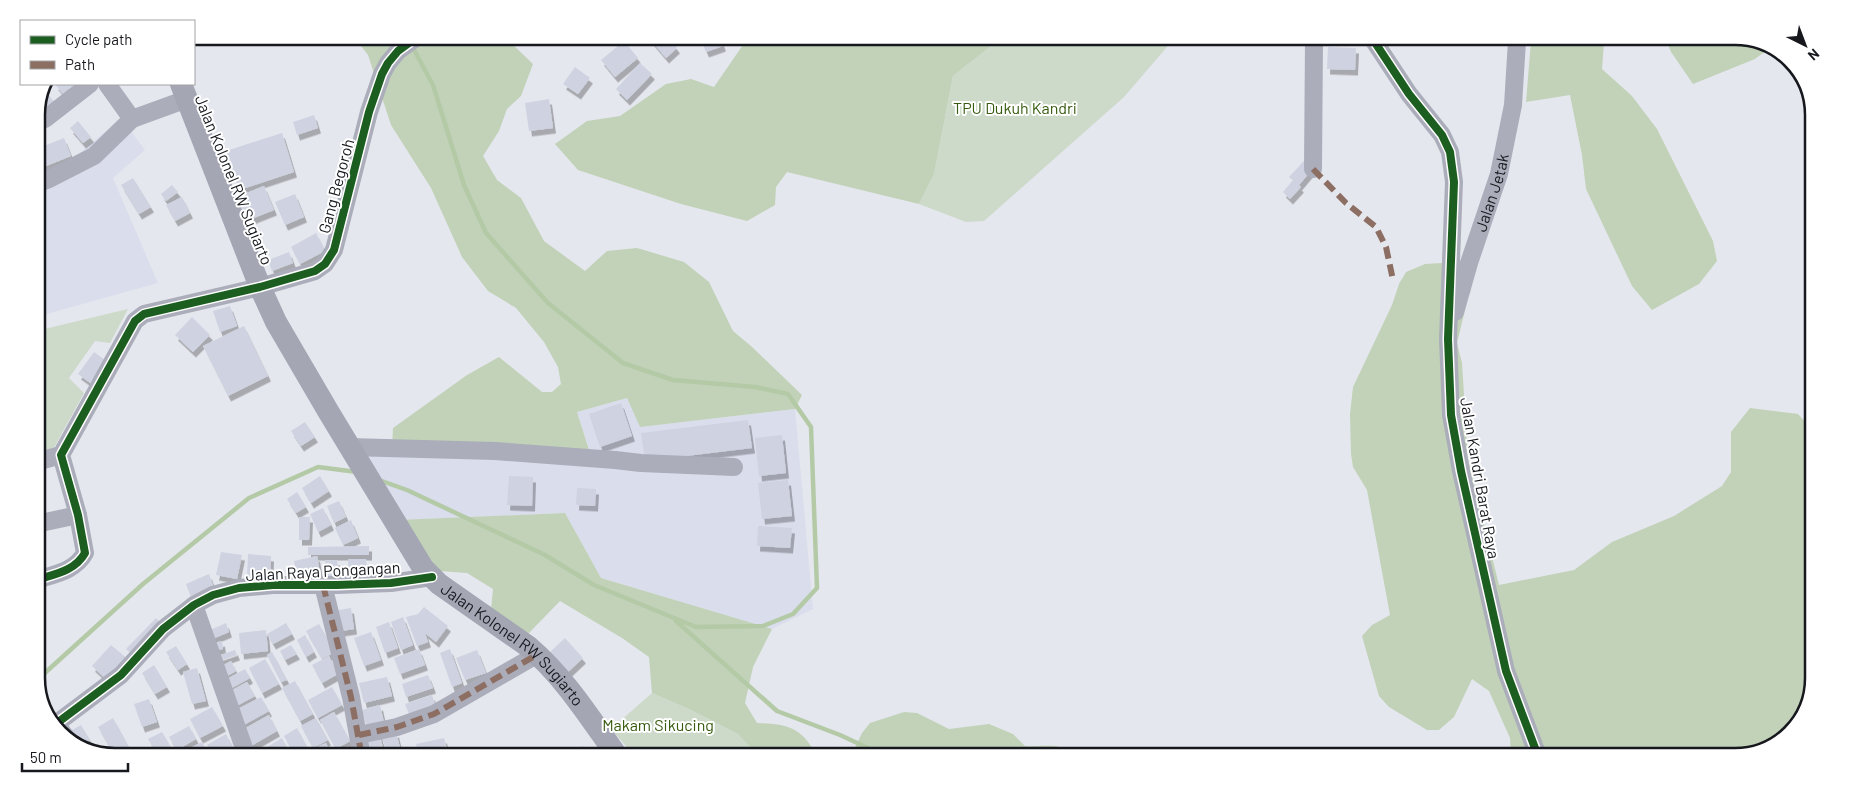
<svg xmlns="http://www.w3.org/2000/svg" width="1850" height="793" font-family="Barlow,sans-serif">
<defs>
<filter id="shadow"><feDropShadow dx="3" dy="5.5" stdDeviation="0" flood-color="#0004"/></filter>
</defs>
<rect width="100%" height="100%" fill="#e5e7ee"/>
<path fill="#daddec" d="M121,118L145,150L113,178L158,283L36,317V181L59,171Z
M627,398L640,427L795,409L813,609L772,629L601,578L565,513L397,520L357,448L590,452L577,412Z"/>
<path fill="#cddac9" d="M1000,39L1173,40L1124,97L984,221L966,222L919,204L934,174L953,76Z
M128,309L110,343L95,341L69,378L84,393L51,453L36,454V331Z
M652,693L691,710L738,734L755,753H632L611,729Z"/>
<path fill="#c1d2b8" d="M354,37L507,39L533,64L521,96L507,109L499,131L483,156L497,180L521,198L544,241L585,271L607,251L637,248L684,262L709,282L733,331L751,346L802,395L795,409L640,427L627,398L577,412L590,453L392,448L393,428L467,375L499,357L542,392H552L561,384L558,367L544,342L516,308L488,291L462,257L431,188L391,125L368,55Z
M747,39H1000L953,76L934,174L919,204L787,172L776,187L775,205L747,221L681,204L578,170L555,144L587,121L620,116L666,84L691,79L714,87Z
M1531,41L1604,42L1602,69L1632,96L1657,129L1713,241L1717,261L1699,284L1652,310L1632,286L1586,189L1582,155L1570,95L1526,102Z
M1667,42H1765L1771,47L1755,59L1693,84L1671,52Z
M1442,263L1455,282L1471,290L1468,298L1457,343L1462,363L1468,459L1499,585L1574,570L1612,542L1674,516L1722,486L1731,472V432L1750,408L1798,414L1811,428L1808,708L1779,743L1735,757L1511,756L1510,738L1489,691L1472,679L1454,717L1439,730H1427L1389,707L1379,696L1362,636L1372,625L1390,615L1367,490L1353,467L1351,454L1350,414L1353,387L1392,305L1399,284L1406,272L1425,264Z
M565,513L601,578L772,629L753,667L745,703L757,723C785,724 801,726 815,753H755L738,734L691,710L652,693L649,657L622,638L560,601L527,635L491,610L493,589L467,573L439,571L397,520Z
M904,712L917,713L949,729L989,724L1013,734L1025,746C1045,747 1058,742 1075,754H852L862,733L870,723Z"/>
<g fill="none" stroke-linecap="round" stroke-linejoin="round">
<path stroke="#b4caa7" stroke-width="4.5" d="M379,480L407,490L545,555L594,585L696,627L763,626L793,614L817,588L811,427L788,394L755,387L673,380L623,363L548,303L486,233L464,185L433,85L412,46
M676,621L777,711L840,735L881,754
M36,681L143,584L249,498L318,467L357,472"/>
</g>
<path fill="#cfd2e0" filter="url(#shadow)" d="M649,38H669L677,48L666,58Z
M714,38H720L723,46L706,52L702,43Z
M624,41L638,58L615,77L601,60Z
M1328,47L1356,48L1355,70L1327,69Z
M640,63L652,74L627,100L616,89Z
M575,67L590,78L578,94L563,84Z
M55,84H75L63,94Z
M45,91L56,104L43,115L38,108Z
M549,99L553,128L529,131L525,103Z
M314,115L318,128L297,135L293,122Z
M78,121L91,137L83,143L70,128Z
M282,133L294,172L239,190L226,151Z
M64,138L71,156L36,170V149Z
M1304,161L1310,166V172L1299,185L1289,177Z
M133,178L151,207L139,214L121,185Z
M1293,180L1301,187L1290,199L1283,192Z
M172,185L178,192L166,201L161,194Z
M264,186L274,210L241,223L231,199Z
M295,194L304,217L285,225L275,202Z
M182,197L190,213L175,221L166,205Z
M316,233L325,251L300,264L291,247Z
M289,252L293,263L272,271L268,260Z
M230,306L237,326L220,332L213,311Z
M192,317L210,335L193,352L175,335Z
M244,326L268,376L228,396L203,346Z
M94,352L109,363L93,385L78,374Z
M621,403L632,436L600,447L589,414Z
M748,420L752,448L645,461L641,433Z
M305,422L315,437L301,446L291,431Z
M782,435L786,473L759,476L755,438Z
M320,476L329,491L311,503L302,488Z
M509,476L533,477L532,506L507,505Z
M788,480L792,516L762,519L758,483Z
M577,488L596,489L595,506L576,505Z
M297,492L306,507L296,513L287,499Z
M339,501L346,517L334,523L327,506Z
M323,508L331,525L318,532L310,514Z
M299,517H310L309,540H299Z
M351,520L358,538L343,545L335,528Z
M758,526L792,528L790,548L757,546Z
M369,546V555H308V547Z
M221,552L242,555L237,579L216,575Z
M248,554L271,556L270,577L247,576Z
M317,556L321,579L298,584L294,561Z
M348,559H366L367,582H348Z
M337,560L340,583L327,584L325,561Z
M394,566L396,580L385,581L383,568Z
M209,574L215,591L192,600L186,584Z
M424,607L448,626L436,642L425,633L428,642L417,646L406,617L418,614Z
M351,608L354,629L335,632L332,611Z
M403,617L413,645L401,650L391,622Z
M156,618L163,625L133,655L126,649Z
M389,622L398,648L385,653L376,627Z
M226,623L229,632L210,640L206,632Z
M286,623L292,634L273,644L267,634Z
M319,624L335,652L322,659L306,631Z
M266,630L268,651L241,654L239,633Z
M371,632L381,660L364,666L354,638Z
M305,635L314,652L306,657L297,640Z
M565,638L583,658L568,672L549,653Z
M222,641L223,649L212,651L210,644Z
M111,645L129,660L109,682L92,666Z
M291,645L297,654L285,660L280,651Z
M176,646L187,664L178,670L166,652Z
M419,649L425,665L400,674L394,658Z
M450,649L462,683L452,687L440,653Z
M235,650L237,655L220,661L218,656Z
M477,650L486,673L465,680L456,658Z
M272,652L287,680L281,682L267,655Z
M329,656L338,674L322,683L312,665Z
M265,659L279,684L262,693L249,668Z
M231,661L236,671L222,679L216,669Z
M154,665L167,687L155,694L142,673Z
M197,668L206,701L192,704L183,672Z
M245,669L250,678L232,688L227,679Z
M428,675L433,688L406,697L402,684Z
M387,677L392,696L364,703L359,683Z
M295,681L313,714L300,721L282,688Z
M247,682L255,696L233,708L225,694Z
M332,687L342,705L318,718L308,700Z
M432,695L436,707L410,717L405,704Z
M261,697L269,711L242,726L234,711Z
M149,699L157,722L142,727L134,704Z
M380,705L385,727L368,732L362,710Z
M212,707L223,726L200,738L190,719Z
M334,712L350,741L336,749L320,720Z
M269,715L277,731L249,747L240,731Z
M113,718L131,751H112L98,727Z
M316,718L328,740L313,748L301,726Z
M81,725L90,740L79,746L74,742L68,732Z
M189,726L196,739L177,750L169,737Z
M297,728L309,751V752H293L284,736Z
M162,732L173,751H155L148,739Z
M379,732L384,752H369L365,736Z
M396,732L401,752H386L382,736Z
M226,734L234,750L230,751H210L207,745Z
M282,738L289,752L270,751L267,747Z
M444,738L448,752H418L416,744Z
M202,742L207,751H184Z
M326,743L330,752H312L311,750Z
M98,744L103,751H88Z
M583,746L587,753H572Z"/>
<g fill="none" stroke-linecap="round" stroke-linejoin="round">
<g stroke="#abadba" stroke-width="18">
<path d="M1374,41L1409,94L1442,135L1450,152L1454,182L1448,339L1451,415L1461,471L1506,671L1538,756"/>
<path d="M107,84L132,119L187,99"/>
<path d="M36,121L45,119L90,84"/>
<path d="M1313,169L1314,41"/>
<path d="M36,184L49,179L94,156L132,119"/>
<path id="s1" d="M1455,312L1469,263L1499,174L1513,105L1517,41"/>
<path d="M349,447L495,451L615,460L641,463L734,467"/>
<path d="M36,462L61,455"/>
<path d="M36,524L78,515"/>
<path d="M36,580C55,574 75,571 85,553L78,515L61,455L135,321L144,314L260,287L315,271L325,264L334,250L369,112L382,74L388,63L398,51L417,37"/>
<path d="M323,585L351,697L361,752"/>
<path d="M194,605L245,751"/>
<path d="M56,724L65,736"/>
<path d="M53,726L121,675L163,629L194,605L213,595L239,588L273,585H337L391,583L432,577"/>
<path d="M359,735L397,727L434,714L538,654"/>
</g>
<path stroke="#a4a6b4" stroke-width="22" id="s2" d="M181,84L260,287L276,322L328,411L423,568L439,584L529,647C564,677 588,715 615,753"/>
<path stroke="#8d6e63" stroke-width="6" stroke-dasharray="12 6" stroke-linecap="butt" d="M1313,169L1346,203L1376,227L1386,247L1393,280
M323,585L351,697L361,752
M56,724L65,736
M359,735L397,727L434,714L538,654"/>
<g stroke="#fff" stroke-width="11">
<path id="cycleway" d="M1374,41L1409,94L1442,135L1450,152L1454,182L1448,339L1451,415L1461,471L1506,671L1538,756
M36,580C55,574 75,571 85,553L78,515L61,455L135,321L144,314L260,287L315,271L325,264L334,250L369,112L382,74L388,63L398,51L417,37
M53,726L121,675L163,629L194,605L213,595L239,588L273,585H337L391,583L432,577"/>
</g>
<use href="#cycleway" stroke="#1b5e20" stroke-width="8"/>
</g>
<g text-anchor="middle" stroke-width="4" stroke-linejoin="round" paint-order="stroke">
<g font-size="16" fill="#375b0f" stroke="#fff">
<text x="1015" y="114">TPU Dukuh Kandri</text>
<text x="658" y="731">Makam Sikucing</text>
</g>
<g font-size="16" fill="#17181d" stroke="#fff">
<text transform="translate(234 180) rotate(68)" y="6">Jalan Kolonel RW Sugiarto</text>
<text transform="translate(336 186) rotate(-75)" y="6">Gang Begoroh</text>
<text dy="6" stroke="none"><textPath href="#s1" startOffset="125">Jalan Jetak</textPath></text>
<text transform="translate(1480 478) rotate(80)" y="6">Jalan Kandri Barat Raya</text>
<text transform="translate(323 571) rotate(-3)" y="6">Jalan Raya Pongangan</text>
<text dy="6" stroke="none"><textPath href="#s2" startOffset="661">Jalan Kolonel RW Sugiarto</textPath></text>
</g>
</g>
<path d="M0 0H1850V793H0ZM115 45H1735A70 70 0 0 1 1805 115V678A70 70 0 0 1 1735 748H115A70 70 0 0 1 45 678V115A70 70 0 0 1 115 45Z" fill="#fff" fill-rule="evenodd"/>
<path fill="none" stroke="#17181d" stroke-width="2.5" d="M115 45H1735A70 70 0 0 1 1805 115V678A70 70 0 0 1 1735 748H115A70 70 0 0 1 45 678V115A70 70 0 0 1 115 45Z"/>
<rect x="20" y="20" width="175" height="65" fill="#ffffff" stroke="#a2a3a5"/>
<rect x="30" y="36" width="25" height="8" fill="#1b5e20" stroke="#a2a3a5"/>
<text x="65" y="45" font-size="15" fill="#17181d">Cycle path</text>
<rect x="30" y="61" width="25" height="8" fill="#8d6e63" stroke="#a2a3a5"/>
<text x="65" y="70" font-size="15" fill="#17181d">Path</text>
<g transform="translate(1805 45) rotate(138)" stroke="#ffffff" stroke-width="4" paint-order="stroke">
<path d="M0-4L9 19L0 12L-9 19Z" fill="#17181d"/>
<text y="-8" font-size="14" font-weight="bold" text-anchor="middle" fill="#17181d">N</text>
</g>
<path d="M22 763v8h106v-8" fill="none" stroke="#17181d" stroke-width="2.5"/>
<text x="30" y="763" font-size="15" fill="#17181d" stroke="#ffffff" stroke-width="4" paint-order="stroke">50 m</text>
</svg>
